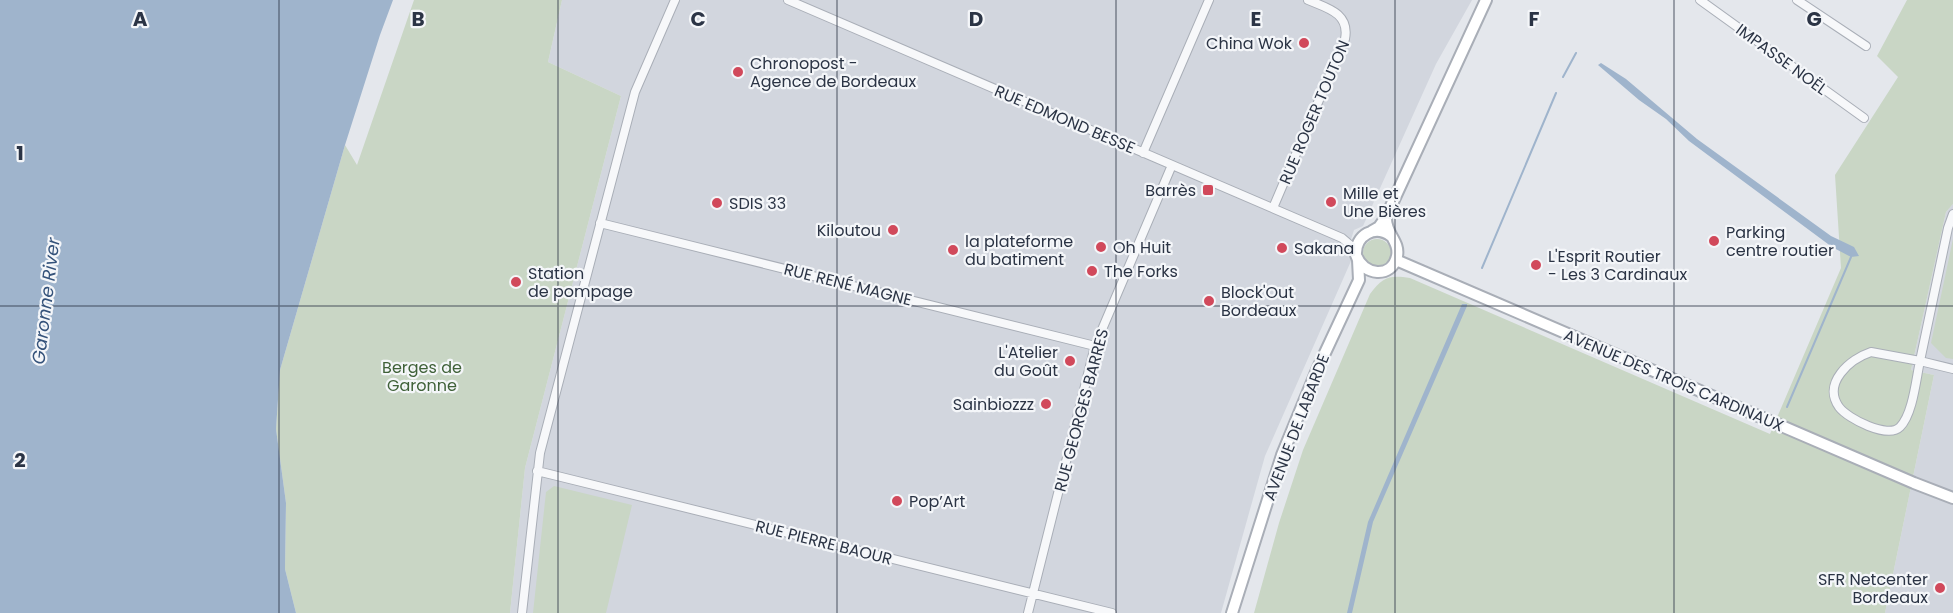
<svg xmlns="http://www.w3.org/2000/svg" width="1953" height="613" font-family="Poppins,sans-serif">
<rect width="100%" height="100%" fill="#e4e7ec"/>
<path fill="#d2d6de" d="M562,0H1472L1436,64L1363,226L1354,230L1347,252L1351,261L1265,456L1221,613H510L525,468L621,96L548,62Z
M1953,204V613H1885L1934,375L1911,370L1946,212Z"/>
<path fill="#c9d6c5" d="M414,0H562L548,62L621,96L525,468L510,613H296L285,569L286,503L276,429L280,370L345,145L357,165Z
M1907,0H1953V204L1946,212L1911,370L1934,375L1885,613H1254L1279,523L1303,450L1370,294C1383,277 1389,275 1410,278L1770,434L1841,268L1835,175L1898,77L1877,56Z
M1953,239V359L1946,358L1931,343Z
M1363 253a14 14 0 1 1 28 0a14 14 0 1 1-28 0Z
M554,486L632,505L606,613H533L546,492Z"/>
<path fill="#9fb4cc" d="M0,0H393L380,35L345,145L280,370L276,429L286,503L285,569L296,613H0Z
M1601,63L1626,79L1697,139L1831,236L1854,247L1859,256L1851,257L1832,247L1689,141L1666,119L1639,100L1598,65Z
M1462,304H1467V306L1373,522L1352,613H1347L1368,522Z"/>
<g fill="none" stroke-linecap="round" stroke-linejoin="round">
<path stroke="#9fb4cc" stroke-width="2" d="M1563,77L1576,53
M1482,268L1556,93
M1787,407L1851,257"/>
<g stroke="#a9aeb7" stroke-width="10">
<path id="street" d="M788,0L1342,238L1356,250
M1700,0L1864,118
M1797,0L1866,46
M1143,153L1209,0
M1273,208L1345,39C1350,13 1327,8 1308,0
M1953,214L1948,228L1920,361L1953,369
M600,223L1095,346
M1871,352L1920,361C1916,379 1913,414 1900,427C1888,439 1848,419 1839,407C1822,383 1850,359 1871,352Z
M537,471L1112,613
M522,613L540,453L635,92L675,0
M1028,613L1095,346L1172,165"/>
</g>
<g stroke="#a9aeb7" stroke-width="14">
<path id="secondary" d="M1386,217C1385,234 1400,241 1397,256C1392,279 1363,276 1356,255C1355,235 1375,224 1391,236
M1372,231L1379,227L1386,217L1486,0
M1396,260L1914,483L1953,498
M1232,613L1282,455L1317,370L1359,280L1358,260"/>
</g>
<use href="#street" stroke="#f7f8fa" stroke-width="8"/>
<use href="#secondary" stroke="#fff" stroke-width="10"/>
</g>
<path fill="none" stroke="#2b3445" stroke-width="1.5" stroke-opacity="0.55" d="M279,0V613M558,0V613M837,0V613M1116,0V613M1395,0V613M1674,0V613M0,306H1953"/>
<g fill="#d1495b" stroke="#f4f6f9" stroke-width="2">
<circle cx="1304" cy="43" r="6"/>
<circle cx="738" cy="72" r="6"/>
<rect x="1202" y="184" width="12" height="12" rx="3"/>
<circle cx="1331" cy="202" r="6"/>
<circle cx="717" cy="203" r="6"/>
<circle cx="893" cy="230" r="6"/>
<circle cx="1714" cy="241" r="6"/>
<circle cx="1101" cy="247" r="6"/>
<circle cx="1282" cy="248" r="6"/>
<circle cx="953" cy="250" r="6"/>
<circle cx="1536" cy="265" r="6"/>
<circle cx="1092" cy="271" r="6"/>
<circle cx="516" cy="282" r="6"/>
<circle cx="1209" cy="301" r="6"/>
<circle cx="1070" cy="361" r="6"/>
<circle cx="1046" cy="404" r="6"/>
<circle cx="897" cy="501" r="6"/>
<circle cx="1940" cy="588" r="6"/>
</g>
<g text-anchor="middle" stroke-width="4.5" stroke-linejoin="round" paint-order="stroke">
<g font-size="16" fill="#2b3445" stroke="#f4f6f9" text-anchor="start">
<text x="1292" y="49" text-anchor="end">China Wok</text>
<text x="750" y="69">Chronopost -<tspan x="750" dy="18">Agence de Bordeaux</tspan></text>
<text x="1196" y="196" text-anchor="end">Barrès</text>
<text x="1343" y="199">Mille et<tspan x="1343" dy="18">Une Bières</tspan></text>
<text x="729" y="209">SDIS 33</text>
<text x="881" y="236" text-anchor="end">Kiloutou</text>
<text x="1726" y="238">Parking<tspan x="1726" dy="18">centre routier</tspan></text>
<text x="965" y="247">la plateforme<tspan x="965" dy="18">du batiment</tspan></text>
<text x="1113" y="253">Oh Huit</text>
<text x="1294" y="254">Sakana</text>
<text x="1548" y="262">L'Esprit Routier<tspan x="1548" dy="18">- Les 3 Cardinaux</tspan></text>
<text x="1104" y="277">The Forks</text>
<text x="528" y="279">Station<tspan x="528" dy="18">de pompage</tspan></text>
<text x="1221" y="298">Block'Out<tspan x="1221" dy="18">Bordeaux</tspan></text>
<text x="1058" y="358" text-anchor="end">L'Atelier<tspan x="1058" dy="18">du Goût</tspan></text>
<text x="1034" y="410" text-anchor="end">Sainbiozzz</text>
<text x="909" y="507">Pop’Art</text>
<text x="1928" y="585" text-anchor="end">SFR Netcenter<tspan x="1928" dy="18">Bordeaux</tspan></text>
</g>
<g font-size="16" fill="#2b3445" stroke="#f4f6f9">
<text transform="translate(1782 59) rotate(36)" y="6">IMPASSE NOËL</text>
<text transform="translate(1314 112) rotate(-67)" y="6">RUE ROGER TOUTON</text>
<text transform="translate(1065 119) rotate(23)" y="6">RUE EDMOND BESSE</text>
<text transform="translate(848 284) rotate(14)" y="6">RUE RENÉ MAGNE</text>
<text transform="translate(1674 380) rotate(23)" y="6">AVENUE DES TROIS CARDINAUX</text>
<text transform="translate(1081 410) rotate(-75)" y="6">RUE GEORGES BARRES</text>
<text transform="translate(1296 427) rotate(-69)" y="6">AVENUE DE LABARDE</text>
<text transform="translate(824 542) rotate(14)" y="6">RUE PIERRE BAOUR</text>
</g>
<g font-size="16" fill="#3f6138" stroke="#f4f6f9">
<text x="422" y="373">Berges de<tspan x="422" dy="18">Garonne</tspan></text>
</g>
<g font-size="18" font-style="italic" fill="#34527a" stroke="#f4f6f9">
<text transform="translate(46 301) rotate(-83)" y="6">Garonne River</text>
</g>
</g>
<g font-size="20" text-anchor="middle" font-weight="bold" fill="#2b3445" stroke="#f4f6f9" stroke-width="4.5" stroke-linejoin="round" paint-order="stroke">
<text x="140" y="26">A</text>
<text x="418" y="26">B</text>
<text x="698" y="26">C</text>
<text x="976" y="26">D</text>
<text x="1256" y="26">E</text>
<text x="1534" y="26">F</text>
<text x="1814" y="26">G</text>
<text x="20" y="160">1</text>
<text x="20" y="467">2</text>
</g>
</svg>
